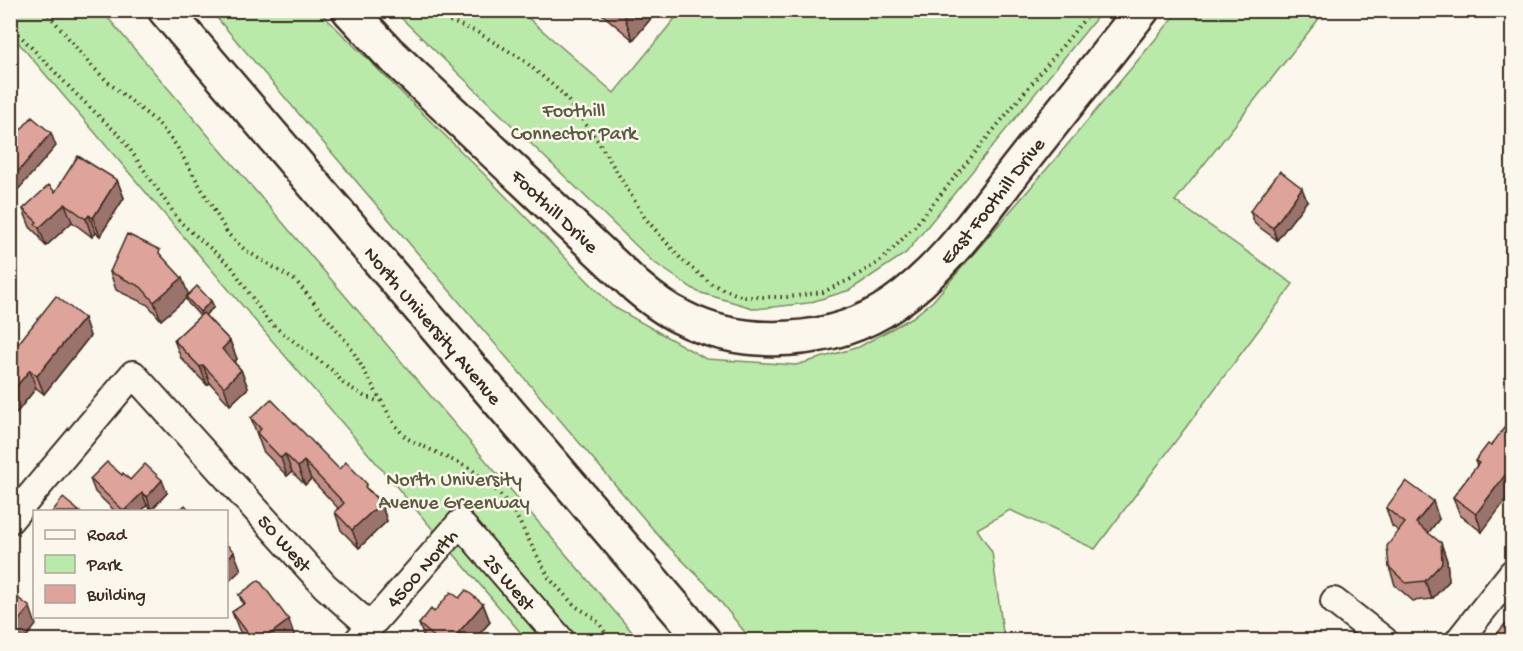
<svg xmlns="http://www.w3.org/2000/svg" width="1523" height="651" font-family="'Gochi Hand',sans-serif">
<rect width="100%" height="100%" fill="#fbf7ec"/>
<filter id="ink" filterUnits="userSpaceOnUse"><feTurbulence type="fractalNoise" baseFrequency=".0167" numOctaves="2"/><feDisplacementMap in="SourceGraphic" scale="12" xChannelSelector="R" yChannelSelector="G"/><feConvolveMatrix kernelMatrix="1 2 1 2 8 2 1 2 1" color-interpolation-filters="sRGB"/></filter>
<g filter="url(#ink)">
<path fill="#baeaa9" stroke="#7a8a64" stroke-width="1.5" d="M10,11H102L639,640H527L11,34Z
M211,11H320L325,17L485,175L612,306L706,359L796,365L859,347L913,317L933,301L1057,157L1179,11H1325L1175,201L1293,284L1095,549L1010,510L977,529L992,552L1004,640H751L708,586L664,542Z
M394,11H520L614,93L681,11H1102L906,253L850,290L808,303L756,309L698,292L652,261Z"/>
<g fill="none" stroke-linecap="round" stroke-linejoin="round">
<g stroke="#3b2a1e" stroke-width="30">
<g id="minor">
<path id="s1" d="M10,520L133,374L325,586L370,626"/>
<path d="M1334,601L1384,640"/>
<path id="s2" d="M358,640L460,523L561,640"/>
<path d="M1459,640L1512,573"/>
</g>
</g>
<g stroke="#3b2a1e" stroke-width="38">
<g id="major">
<path id="s3" d="M349,10L387,51L636,286C650,298 664,309 681,317C744,350 834,345 893,304C945,268 982,212 1021,163C1061,112 1102,61 1142,10"/>
</g>
</g>
<g stroke="#3b2a1e" stroke-width="38">
<g id="highway">
<path id="s4" d="M165,10L703,640"/>
</g>
</g>
<path stroke="#3b2a1e" stroke-width="4" stroke-dasharray="1.5 4.5" stroke-linecap="butt" d="M45,10L89,63L110,84L158,123L176,145L228,234L245,250L296,281L350,346L395,425L406,438L471,469L495,489L512,508L549,578L575,606L590,615L599,623L610,640
M422,10L477,32L522,59L563,94L598,141L645,218L682,260L713,285L743,297H789L823,292L851,279L882,260L914,227L1092,10
M10,25L75,93L122,138L180,222L231,266L265,317L275,327L333,371L343,383L364,396L380,402"/>
<use href="#minor" stroke="#fbf7ec" stroke-width="26"/>
<use href="#major" stroke="#fbf7ec" stroke-width="33"/>
<use href="#highway" stroke="#fbf7ec" stroke-width="33"/>
</g>
<path fill="#bf8d86" stroke="#3b2a1e" stroke-width="1.5" d="M597,10H658L633,40Z
M117,180L124,198L100,236L96,233L92,237L72,222L46,246L42,242L39,236L30,227L23,209L55,192Z
M1307,201L1277,240L1255,224L1250,211Z
M163,258L188,295L211,301L214,307L205,315L230,341L237,359L234,362L241,370L248,388L230,405L210,383L207,385L181,358L174,340L200,316L188,303L186,298L161,320L148,305L116,290L110,272Z
M84,318L90,336L44,394L36,388L10,421V354Z
M251,418L339,469L370,491L381,503L387,521L359,548L341,530L335,512L338,508L311,479L305,485L292,472L287,476L263,451Z
M1491,446L1482,532L1460,515L1453,497L1477,466L1475,461Z
M122,475L130,480L167,493L151,510L147,505L141,512H116L95,492L90,479Z
M1386,508L1439,519L1428,533L1441,543L1447,561L1449,581L1432,599L1413,601L1395,585L1389,567L1399,531L1392,526Z
M239,595L295,638L292,640H246L239,630L232,612L243,605Z
M459,598L483,604L490,622L474,640H425L419,624L434,612Z"/>
<path fill="#9b736d" stroke="#3b2a1e" stroke-width="1.5" d="M622,10H658L633,40Z
M51,133L56,146L10,199V181Z
M117,180L124,198L100,236L93,218Z
M1302,188L1307,201L1277,240L1273,228Z
M65,204L72,222L46,246L39,228Z
M89,215L96,233L92,237L86,219Z
M182,278L189,296L161,320L154,302Z
M211,301L214,307L202,318L200,312Z
M84,318L90,336L44,394L37,376Z
M230,341L237,359L228,367L222,349Z
M203,365L210,383L207,385L200,367Z
M30,370L36,388L10,421V394Z
M241,370L248,388L230,405L224,387Z
M285,454L292,472L287,476L281,458Z
M304,461L311,479L305,485L298,467Z
M1512,466V492L1482,532L1476,514Z
M162,480L167,493L151,510L147,497Z
M142,493L147,505L141,512L124,511Z
M1433,501L1439,519L1422,541L1416,523Z
M381,503L387,521L359,548L352,530Z
M1441,543L1447,561L1449,581L1432,599L1425,581Z
M234,552L241,570L226,584V560Z
M483,604L490,622L474,640H452Z
M30,607L36,625L24,640H10V631Z
M289,620L295,638L292,640H262Z"/>
<path fill="#dea49c" stroke="#3b2a1e" stroke-width="1.5" d="M32,117L51,133L10,181V142Z
M78,156L117,180L93,218L89,215L86,219L65,204L39,228L35,224L37,222L23,209L49,185L55,192Z
M1280,171L1302,188L1273,228L1250,211Z
M127,234L160,250L159,253L182,278L154,302L141,287L110,272Z
M197,286L211,301L200,312L186,297Z
M56,296L84,318L37,376L30,370L10,394V354Z
M203,313L230,341L222,349L241,370L224,387L203,365L200,367L174,340Z
M271,399L339,469L346,462L367,484L365,487L381,503L352,530L335,512L344,503L304,461L298,467L285,454L281,458L257,433L261,429L251,418Z
M1512,417V466L1476,514L1453,497L1479,463L1475,461L1488,444L1491,446Z
M107,462L122,475L123,473L130,480L145,464L162,480L147,497L142,493L124,511L90,479Z
M1406,481L1433,501L1416,523L1441,543L1442,563L1425,581L1406,583L1389,567L1387,546L1405,523L1386,508Z
M63,498L80,512H52Z
M185,505L191,512H178Z
M226,544L234,552L226,560Z
M259,580L289,620L262,640H253L232,612L245,603L239,595Z
M466,590L483,604L452,640H438L419,624L431,609L434,612L451,592L459,598Z
M10,592L30,607L10,631Z
M1505,624L1512,630V640H1492Z"/>
</g>
<g text-anchor="middle" stroke-width="5" stroke-linejoin="round" paint-order="stroke">
<g font-size="20" fill="#5b5a41" stroke="#fbf7ec">
<text x="574" y="116">Foothill<tspan x="574" dy="23">Connector Park</tspan></text>
<text x="454" y="485">North University<tspan x="454" dy="23">Avenue Greenway</tspan></text>
</g>
<g font-size="20" fill="#3b2a1e" stroke="#fbf7ec">
<text dy="7" stroke="none"><textPath href="#s3" startOffset="819">East Foothill Drive</textPath></text>
<text dy="7" stroke="none"><textPath href="#s3" startOffset="288">Foothill Drive</textPath></text>
<text dy="7" stroke="none"><textPath href="#s4" startOffset="414">North University Avenue</textPath></text>
<text dy="7" stroke="none"><textPath href="#s1" startOffset="418">50 West</textPath></text>
<text dy="7" stroke="none"><textPath href="#s2" startOffset="96">4500 North</textPath></text>
<text dy="7" stroke="none"><textPath href="#s2" startOffset="232">25 West</textPath></text>
</g>
</g>
<rect width="1523" height="651" fill="none" stroke="#fbf7ec" stroke-width="36"/>
<rect x="18" y="18" width="1487" height="615" fill="none" stroke="#3b2a1e" stroke-width="2" filter="url(#ink)"/>
<rect x="33" y="510" width="195" height="108" fill="#fbf7ec" stroke="#aea59a" stroke-width="1.5"/>
<rect x="45" y="530" width="30" height="9" fill="#fbf7ec" stroke="#aea59a" stroke-width="1.5"/>
<text x="87" y="540" font-size="18" fill="#3b2a1e">Road</text>
<rect x="45" y="555" width="30" height="18" fill="#baeaa9" stroke="#aea59a" stroke-width="1.5"/>
<text x="87" y="570" font-size="18" fill="#3b2a1e">Park</text>
<rect x="45" y="585" width="30" height="18" fill="#dea49c" stroke="#aea59a" stroke-width="1.5"/>
<text x="87" y="600" font-size="18" fill="#3b2a1e">Building</text>
</svg>
